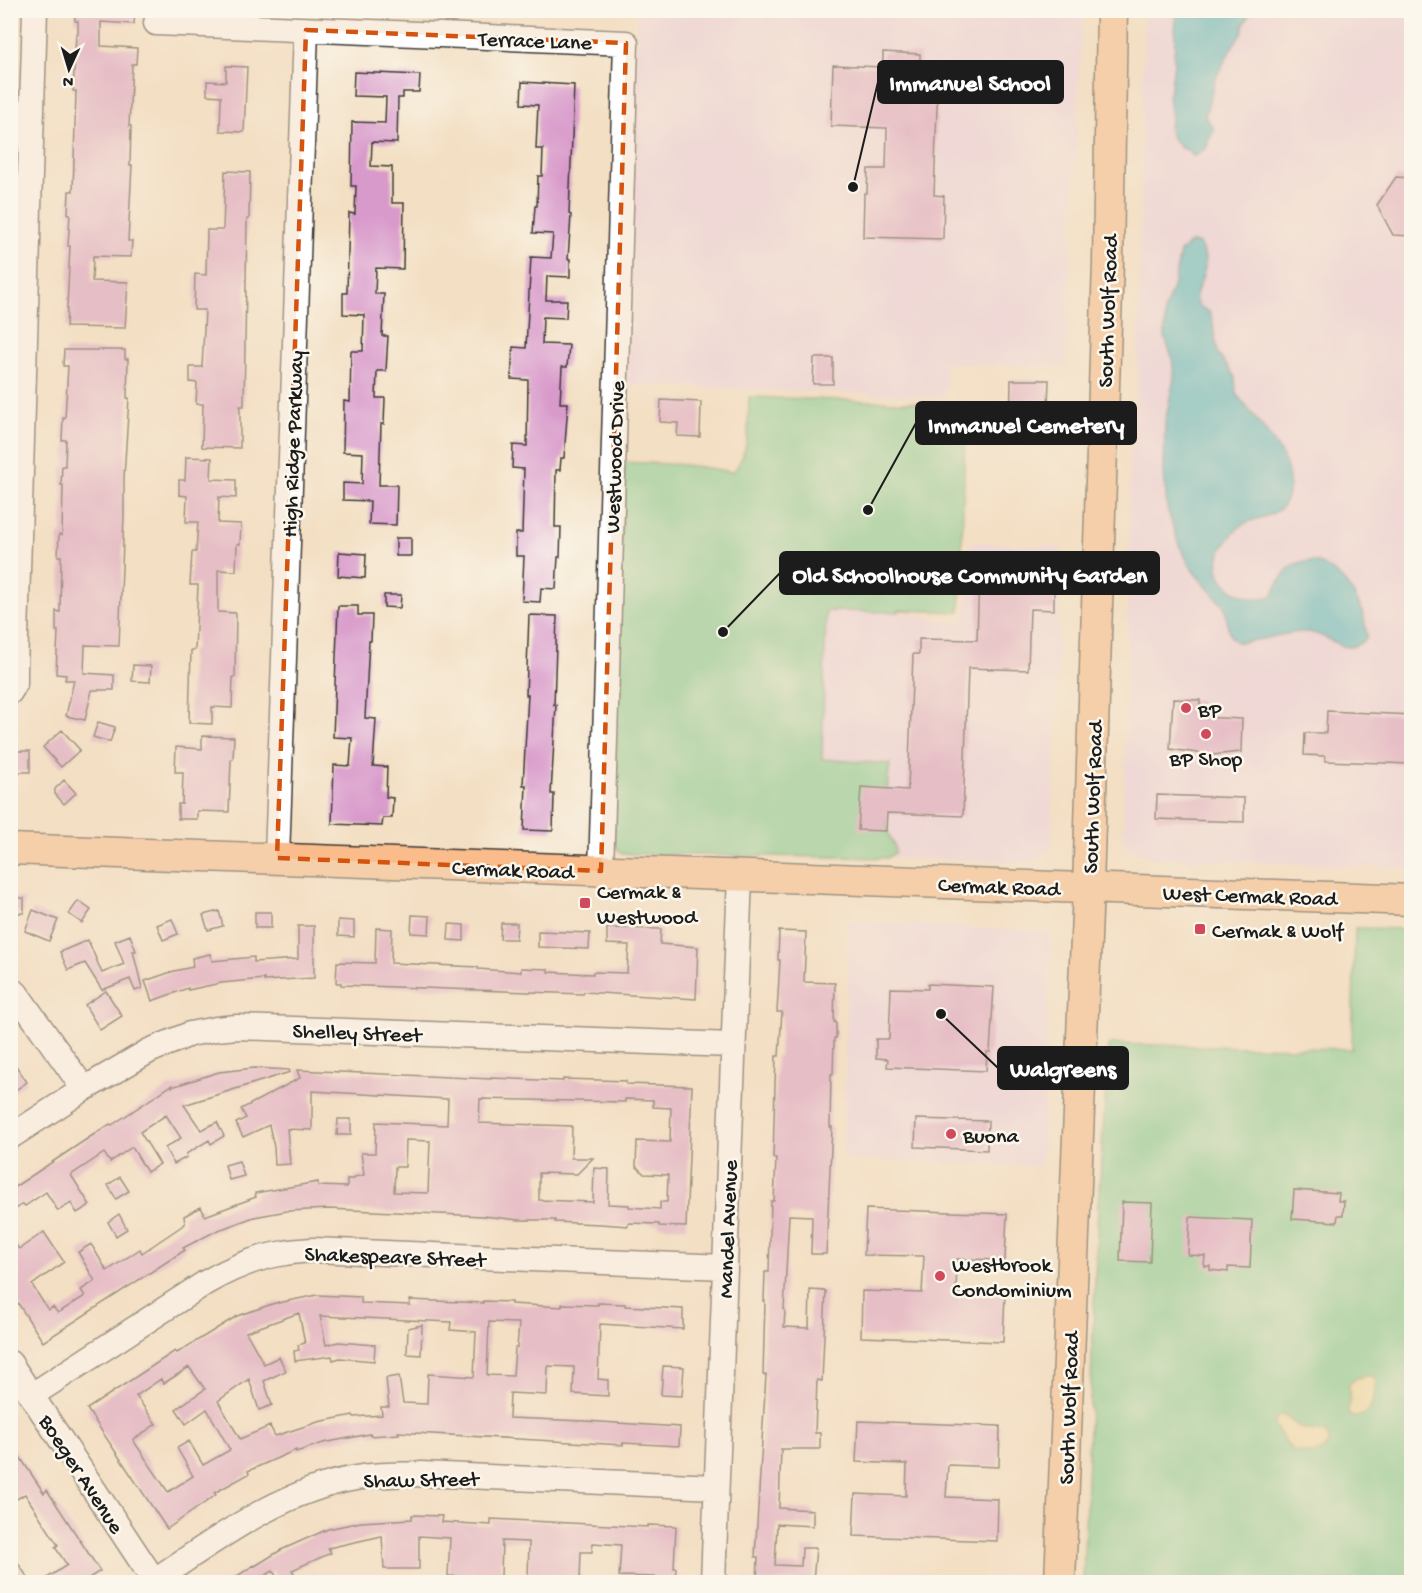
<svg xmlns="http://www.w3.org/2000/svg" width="1422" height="1593" font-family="'Gochi Hand',sans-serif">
<rect width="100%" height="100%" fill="#fbf7ec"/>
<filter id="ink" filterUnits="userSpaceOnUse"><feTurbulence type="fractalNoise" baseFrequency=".0167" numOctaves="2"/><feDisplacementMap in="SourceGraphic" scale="12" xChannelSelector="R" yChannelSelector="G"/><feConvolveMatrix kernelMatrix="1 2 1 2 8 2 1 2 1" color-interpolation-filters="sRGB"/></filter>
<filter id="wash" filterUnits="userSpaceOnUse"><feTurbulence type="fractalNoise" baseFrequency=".008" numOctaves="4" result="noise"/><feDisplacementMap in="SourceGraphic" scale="24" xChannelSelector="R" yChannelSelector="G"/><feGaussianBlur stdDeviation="1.35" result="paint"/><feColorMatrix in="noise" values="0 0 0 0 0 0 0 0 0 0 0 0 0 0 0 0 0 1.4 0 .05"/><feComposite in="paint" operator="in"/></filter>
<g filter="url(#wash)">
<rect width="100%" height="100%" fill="#f3dfc3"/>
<path fill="#ecd1ea" d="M637,11H1082L1066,367L946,363L945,397L627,384Z
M1144,11H1411V868L1153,858L1138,853L1126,845L1123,833L1127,674L1130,451L1138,378Z
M971,542L1061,547L1051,845L1050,850L1043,856L1033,860L1019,862L890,857L895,853V844L888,835L887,822V797L890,764L877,762L822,760L826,611L907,613L952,623L958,622L964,619L966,614Z
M849,921L1051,932L1042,1166L843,1159Z"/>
<path fill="#73cc91" stroke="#487456" stroke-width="1.5" d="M749,397L966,404L960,612L898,610L899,612L826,611L822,759L890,764C887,783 885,812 888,831C889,841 896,841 895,853L887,858L631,854L621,853L614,845L624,462C639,463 653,463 667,464C689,464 711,469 733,472C751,451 748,424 749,397Z
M1355,928L1411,929V1582H1083L1098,1206L1109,1044L1352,1049Z"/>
<path fill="#eeda9e" stroke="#857b5d" stroke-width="1.5" d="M1365,1376H1373L1376,1381C1375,1397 1373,1417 1353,1417L1349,1414L1348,1411L1351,1399L1349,1387V1384L1357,1378Z
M1282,1415C1291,1418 1294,1425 1301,1428C1311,1433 1333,1426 1328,1445L1321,1451L1313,1454L1295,1452L1288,1445L1274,1425L1276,1418Z"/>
<path fill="#4cb8c9" stroke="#346a72" stroke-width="1.5" d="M1176,10L1252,11L1243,26V32L1234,44L1215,79L1205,117L1213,127L1214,130L1208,140L1207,147L1195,156L1191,155L1188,150L1181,148L1176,143L1172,138L1169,127L1171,119L1168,96L1171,86L1174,62Z
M1190,243H1198C1214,264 1200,278 1195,299L1199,306L1209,312L1212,319L1218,354L1235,377L1236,394C1245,404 1253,415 1262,426C1276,445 1294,467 1288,493C1283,517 1264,515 1246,523C1236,527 1224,544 1220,554C1209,584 1246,605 1272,596C1276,587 1286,567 1296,564C1326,552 1355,589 1363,614C1365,622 1366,630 1367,637C1345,662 1331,633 1307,632C1283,631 1260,643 1236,642L1231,637L1228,628L1225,608L1193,571L1179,545L1167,508L1164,473L1165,422L1174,378L1172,357L1165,338V309L1174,284L1180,252Z"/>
<g id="blocks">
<path fill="#d899cb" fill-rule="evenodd" d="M75,10H135L134,24L101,22V46L137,48L136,64H132L129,126H131L130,165H132L128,241H132L131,257L93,256L92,281L128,282L125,328L66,327L70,246H68L70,214H68L69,191H73L76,91H73L76,34H78V21H75Z
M883,52L920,54V78H938L934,195L944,196L943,239L863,237L864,193H867L868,169H886L887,128L831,126L833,65L883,67Z
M226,66L247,67L244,132L220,131L221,96L207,95V81L226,82Z
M354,72L420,75L419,92H403V98H398L397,143L372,142L371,166L392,167V203H404L403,269L376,268L375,294H384L382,336H388L386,371H377L376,398H385L384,424H381L379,485H397L396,525L369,524L370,501L343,500V483L362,484L363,453L343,452L344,401L350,402L351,351H363L364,315L343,314V293H347L349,213L355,214L356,186H351L352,122L385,123L386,97L353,96Z
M522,82L574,85L569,214L571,215L568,259H570V277L547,276L546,300H567L566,318L543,317L542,344L569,345L567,367H562L560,403H568L564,458H561L560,470H556L555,527H561L560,557H558L556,589L541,588L540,602L522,601L524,556H516V533H522L524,469L512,468L513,445L527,446L528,380L511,379L513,347L526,348L531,257L551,258L553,234L533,233L535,206H537L538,176H542L543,149H536L538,105L521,104Z
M225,171L250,172L249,219H247L244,406H240V448L202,447L203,404H196L197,383L190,382V367H202L205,310H194L195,274L206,275L207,230H223Z
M1396,177L1412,178V236L1393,235L1377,205Z
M64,350H125V359H128L127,398H129L124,477V515L119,646L85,645L84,673L114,675V690H92L85,720L66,716L74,680H65L66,675L56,674L58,631H56V611L60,612L61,556H58L59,534L62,535L63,485H61L62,466H65L66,440H62L63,418H65L68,366H63Z
M814,358H833V384H813Z
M1011,380H1049L1047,432L1010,431Z
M661,400L701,402L700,437L677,436L678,423L660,422Z
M186,457L212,458L211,479L236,480V498L219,497L218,523L241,524L240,544H237L236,571L218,570V612L236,613L235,677H233L232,708L212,707V724L189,723L191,650H195L198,585H190L192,552H196L198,522H186L187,496L179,495V480H185Z
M396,538H411V556H396Z
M339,552L366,554L365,578L338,576Z
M986,556L1029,558L1028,585L1054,586V610L1030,609L1028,670L968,668L963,816L887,813L886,831L858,830L861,787L908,790L913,654H919V639L977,640L979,570H986Z
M384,595H401L400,608L384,607Z
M338,606H358V615H372L371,641H369L365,718L376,719L373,766L387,767L386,797L393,798L392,818H383L382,826L332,824L334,765L350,766L352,738L333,737Z
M529,615L557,616L554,705H556L551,794H554L553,831L524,830L526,785H523L528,695H526Z
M133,665L151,666L150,682L132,681Z
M1173,699L1200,700V717L1242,719L1241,752L1212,755L1170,749Z
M1327,711L1412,715V764L1325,761V756L1304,755L1305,733H1326Z
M98,722L115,727L110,742L93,737Z
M62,730L80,750L61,767L43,747Z
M202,736L234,737L233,759H231L229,812L197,811V819H178V804H182L183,772H175L176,747L202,749Z
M10,751H30V772H10Z
M64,780L76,793L64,804L55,794V789Z
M1157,795L1244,798V822L1156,819Z
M10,898H24V913H10Z
M78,901L91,910L82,923L69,914Z
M33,910L58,920L49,941L25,931Z
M219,911L223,926L208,930L203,915Z
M255,912H271V928H255Z
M412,915L430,916L429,934L411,933Z
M172,919L178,934L163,940L157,925Z
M338,920L354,921V937L338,936Z
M501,923H517L516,939H500Z
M449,924L464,925V941L448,940Z
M298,926H314V978L264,981V979L221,983L188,990V988L152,1001L145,981L174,971L193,967L192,958L210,954L212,961L254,957V962L298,959Z
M376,928L392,929L391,963L478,967V969L521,972V968L548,969V972L593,974V972L627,973L629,945L607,944V928L661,929L660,944L698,947L696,999L584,992L583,994L341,985V983H336L337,962L375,963Z
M538,931L590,933L589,949L538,947Z
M779,931L806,932L804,982L835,983L834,1022H836V1038H834L833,1074H831L830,1127H832L826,1254H811L812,1216L789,1215L784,1310H785L784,1327L809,1328L810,1290L826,1291L822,1381L817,1380L815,1433H820V1449H781L779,1508L813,1510V1526L777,1524L775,1565L801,1566L802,1548H816L813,1582L778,1581V1582H757L758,1557H755L766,1375H763L765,1301H764L765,1272H769L771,1201H774L776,1158H773L775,1085L776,1056H779L782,1012H777L780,960H778Z
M130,935L136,951H133L142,988L135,991L130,979L102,990L85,963L68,970L60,952L88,940L102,973L124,964L115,941Z
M928,984L994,987L990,1052H987L986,1071L887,1067L888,1059L876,1058V1039H889L891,988L928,989Z
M106,991L122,1016L100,1030L85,1005Z
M10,1057L27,1082L10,1094Z
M254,1068L289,1070L290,1072L184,1105L201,1130L217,1122L224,1136L211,1144L209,1140L186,1154L187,1157L174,1164L165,1148L181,1138L166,1115L140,1132L160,1164L147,1172L132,1147L110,1162L104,1153L71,1175L90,1205L77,1213L71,1203L58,1211L46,1192L25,1206L23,1204L10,1213V1190L93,1135L110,1124L112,1125L172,1085V1087L219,1072Z
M297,1070L491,1079V1078L563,1081V1079L598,1080L626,1081V1084L692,1086L686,1227L659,1226V1224L628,1223V1226L600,1224L555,1222V1220H519L483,1216L329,1209L287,1211L254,1217L216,1231L183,1248L185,1250L43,1342L10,1291V1237L19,1249L44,1232L64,1262L32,1285L48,1310L53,1307L58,1313L85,1296L81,1290L95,1281L78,1252L91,1244L107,1271L140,1249L142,1253L185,1224L184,1216L201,1207L205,1216L256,1197L255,1193L318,1182V1186L347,1187V1179H354V1177L364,1175L361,1153H375L376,1122L447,1125L448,1099L312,1091V1130L287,1129L290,1164L275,1165L274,1147L269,1125L243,1137L236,1123L246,1118L241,1109L300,1078ZM480,1099L625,1102V1099L653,1100V1107L671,1108L670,1142L637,1141L636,1166L644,1174L668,1175L667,1202H660V1209L629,1207V1205L608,1204L609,1169L594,1168L593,1202L539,1200V1173L577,1174L593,1158H571L572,1126L479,1123ZM406,1140L430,1141L428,1193L394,1192L395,1167H405Z
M338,1119H351V1135H337Z
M916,1119L988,1121L987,1150L915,1147Z
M239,1161L244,1176L229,1180L225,1165Z
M120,1177L129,1191L116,1199L108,1185Z
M1294,1190L1339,1193L1338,1201H1344L1343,1215H1338L1337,1222L1292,1219Z
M1122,1202L1152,1203L1150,1262L1120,1261Z
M866,1209L1007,1214L1005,1260L957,1259L956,1293L1005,1294L1003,1342L861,1337L862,1291L922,1293L924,1256L864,1255Z
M119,1214L127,1229L116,1236L108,1222Z
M1190,1217L1252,1220L1250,1268L1228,1267V1272L1210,1270V1266H1204L1205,1256L1188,1255Z
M317,1295L361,1297V1303L410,1305V1300L483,1303V1301L511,1302V1304L562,1307V1304L598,1305V1303L625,1304V1306L683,1309V1329L600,1324L598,1379L608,1380V1396L573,1394L574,1367L548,1366L547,1395L510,1393L509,1418L585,1421L680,1427L679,1446L623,1443V1445L398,1432L399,1434L370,1436V1434L323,1443L296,1452V1450L248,1471L249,1474L214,1493L216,1495L167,1529L87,1409L175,1351L177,1353L237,1316L278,1302V1303ZM299,1313L305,1343L298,1345L299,1350L294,1351L295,1361L332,1356L333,1360L340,1358L374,1361L375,1345L338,1342L326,1345L320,1316L451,1322L450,1330L476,1332L474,1377L428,1374L427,1404L403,1403L399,1376L386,1378L389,1407H381L382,1415L354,1417L353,1415L318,1422L275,1436L270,1426L240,1439L218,1401L249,1379L259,1410L272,1405L264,1381L286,1371L279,1357L264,1364L246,1332ZM489,1322L519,1323L517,1348H515L513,1376L487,1375ZM189,1367L205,1389L176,1409L186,1424L207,1409L230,1450L203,1465L189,1441L177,1448L193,1476L168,1492L133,1440L156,1424L136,1396L161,1379L163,1384Z
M422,1325L421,1355L407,1354L408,1328Z
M663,1366L684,1367L682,1396L661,1395Z
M858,1421L1000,1426L999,1467L948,1465L946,1497L998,1499L997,1541L853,1536L855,1494L906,1496L907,1464L856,1462Z
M10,1442L44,1493L47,1490L100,1571L83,1582H41L67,1565L55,1547L58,1545L25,1494L10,1503Z
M412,1515L442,1516L441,1522L491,1525V1519L648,1527V1525L676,1526L674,1568H676L675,1582H655V1577L619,1576L621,1545L593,1543L592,1552H581L580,1580L528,1577L529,1542L502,1541L501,1578L448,1576L450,1538L419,1536V1569H384L382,1536L328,1548L331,1553L292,1570L294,1573L279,1581L273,1571L254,1582H228L254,1565L255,1566L281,1550L328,1529L361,1522L412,1519Z
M10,1552L31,1582H10Z"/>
</g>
</g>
<g filter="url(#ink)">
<use href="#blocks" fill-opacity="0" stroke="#3c3935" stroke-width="1.5"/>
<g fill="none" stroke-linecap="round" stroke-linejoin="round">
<g stroke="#3c3935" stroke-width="27">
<path id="minor" d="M156,23L626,43L601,871
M10,692L15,684V670L35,10
M277,858L306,30
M16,993L84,1089
M10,1137L84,1089L149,1051L190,1034L216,1029L237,1027L732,1045
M10,1363L155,1582
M32,1395L205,1283C229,1269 257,1257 285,1253C294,1251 304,1251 313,1250L725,1267
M152,1582C216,1540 279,1491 356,1478C377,1474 399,1475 421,1474L716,1487
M713,1582L740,876"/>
</g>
<g stroke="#3c3935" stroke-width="33">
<path id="major" d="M10,849L1412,900
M1060,1582L1088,888L1108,262L1112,10"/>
</g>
<use href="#minor" stroke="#fff" stroke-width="24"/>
<use href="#major" stroke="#f9bc8a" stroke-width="30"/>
</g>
</g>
<path d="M0 0H1422V1593H0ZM306,30L626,43L601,871L277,858Z" fill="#f3dfc3" fill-opacity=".55" fill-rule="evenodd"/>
<path fill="none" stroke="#d4530e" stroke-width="4.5" stroke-dasharray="12 8" stroke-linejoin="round" d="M306,30L626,43L601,871L277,858Z"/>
<g fill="#d1495b" stroke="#fbf7ec" stroke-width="2">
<circle cx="1186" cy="708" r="6"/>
<circle cx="1206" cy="734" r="6"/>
<rect x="579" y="897" width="12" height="12" rx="3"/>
<rect x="1194" y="923" width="12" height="12" rx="3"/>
<circle cx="951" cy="1134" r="6"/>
<circle cx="940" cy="1276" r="6"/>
</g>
<g text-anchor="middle" stroke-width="5" stroke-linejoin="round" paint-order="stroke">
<g font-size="22" fill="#1c1c1c" stroke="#fbf7ec">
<text transform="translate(535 39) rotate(2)" y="8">Terrace Lane</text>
<text transform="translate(1106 311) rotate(-88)" y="8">South Wolf Road</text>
<text transform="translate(291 444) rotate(-88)" y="8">High Ridge Parkway</text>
<text transform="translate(613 457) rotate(-88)" y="8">Westwood Drive</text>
<text transform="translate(1091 797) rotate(-88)" y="8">South Wolf Road</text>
<text transform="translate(513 868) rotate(2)" y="8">Cermak Road</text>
<text transform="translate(999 885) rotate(2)" y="8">Cermak Road</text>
<text transform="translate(1250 894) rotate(2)" y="8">West Cermak Road</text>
<text transform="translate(357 1031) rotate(2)" y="8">Shelley Street</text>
<text transform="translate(726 1229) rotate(-88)" y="8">Mandel Avenue</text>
<text transform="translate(395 1255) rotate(2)" y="8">Shakespeare Street</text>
<text transform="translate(1067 1408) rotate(-88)" y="8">South Wolf Road</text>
<text transform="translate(83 1473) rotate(57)" y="8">Boeger Avenue</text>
<text transform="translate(421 1478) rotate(-1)" y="8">Shaw Street</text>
</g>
<g font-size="22" fill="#1c1c1c" stroke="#fbf7ec" text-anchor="start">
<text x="1198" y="716">BP</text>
<text x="1206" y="765" text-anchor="middle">BP Shop</text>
<text x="597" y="898">Cermak &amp;<tspan x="597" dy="25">Westwood</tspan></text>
<text x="1212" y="937">Cermak &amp; Wolf</text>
<text x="963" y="1142">Buona</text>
<text x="952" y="1271">Westbrook<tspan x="952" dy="25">Condominium</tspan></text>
</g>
</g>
<path fill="none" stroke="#1c1c1c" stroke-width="2" d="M853 187L878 82M868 510L916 423M723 632L780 573M941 1014L998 1068"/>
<g fill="#1c1c1c" stroke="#fbf7ec" stroke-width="2">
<circle cx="853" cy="187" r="6"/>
<circle cx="868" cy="510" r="6"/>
<circle cx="723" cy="632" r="6"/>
<circle cx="941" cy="1014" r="6"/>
</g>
<g fill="#1c1c1c" stroke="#1c1c1c" stroke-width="2">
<rect x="878" y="61" width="185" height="42" rx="6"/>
<rect x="916" y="402" width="220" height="42" rx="6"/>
<rect x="780" y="552" width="379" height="42" rx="6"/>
<rect x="998" y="1047" width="130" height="42" rx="6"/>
</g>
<g font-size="24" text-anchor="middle" font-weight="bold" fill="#fff">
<text x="970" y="90">Immanuel School</text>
<text x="1026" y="432">Immanuel Cemetery</text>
<text x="970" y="582">Old Schoolhouse Community Garden</text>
<text x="1063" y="1076">Walgreens</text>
</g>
<rect width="1422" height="1593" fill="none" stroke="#fbf7ec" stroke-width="36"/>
<g transform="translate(69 69) rotate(184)" stroke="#fbf7ec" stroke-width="4.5" paint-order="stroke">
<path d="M0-4.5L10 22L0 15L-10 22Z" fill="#1c1c1c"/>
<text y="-9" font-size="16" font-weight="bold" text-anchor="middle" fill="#1c1c1c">N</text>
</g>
</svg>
